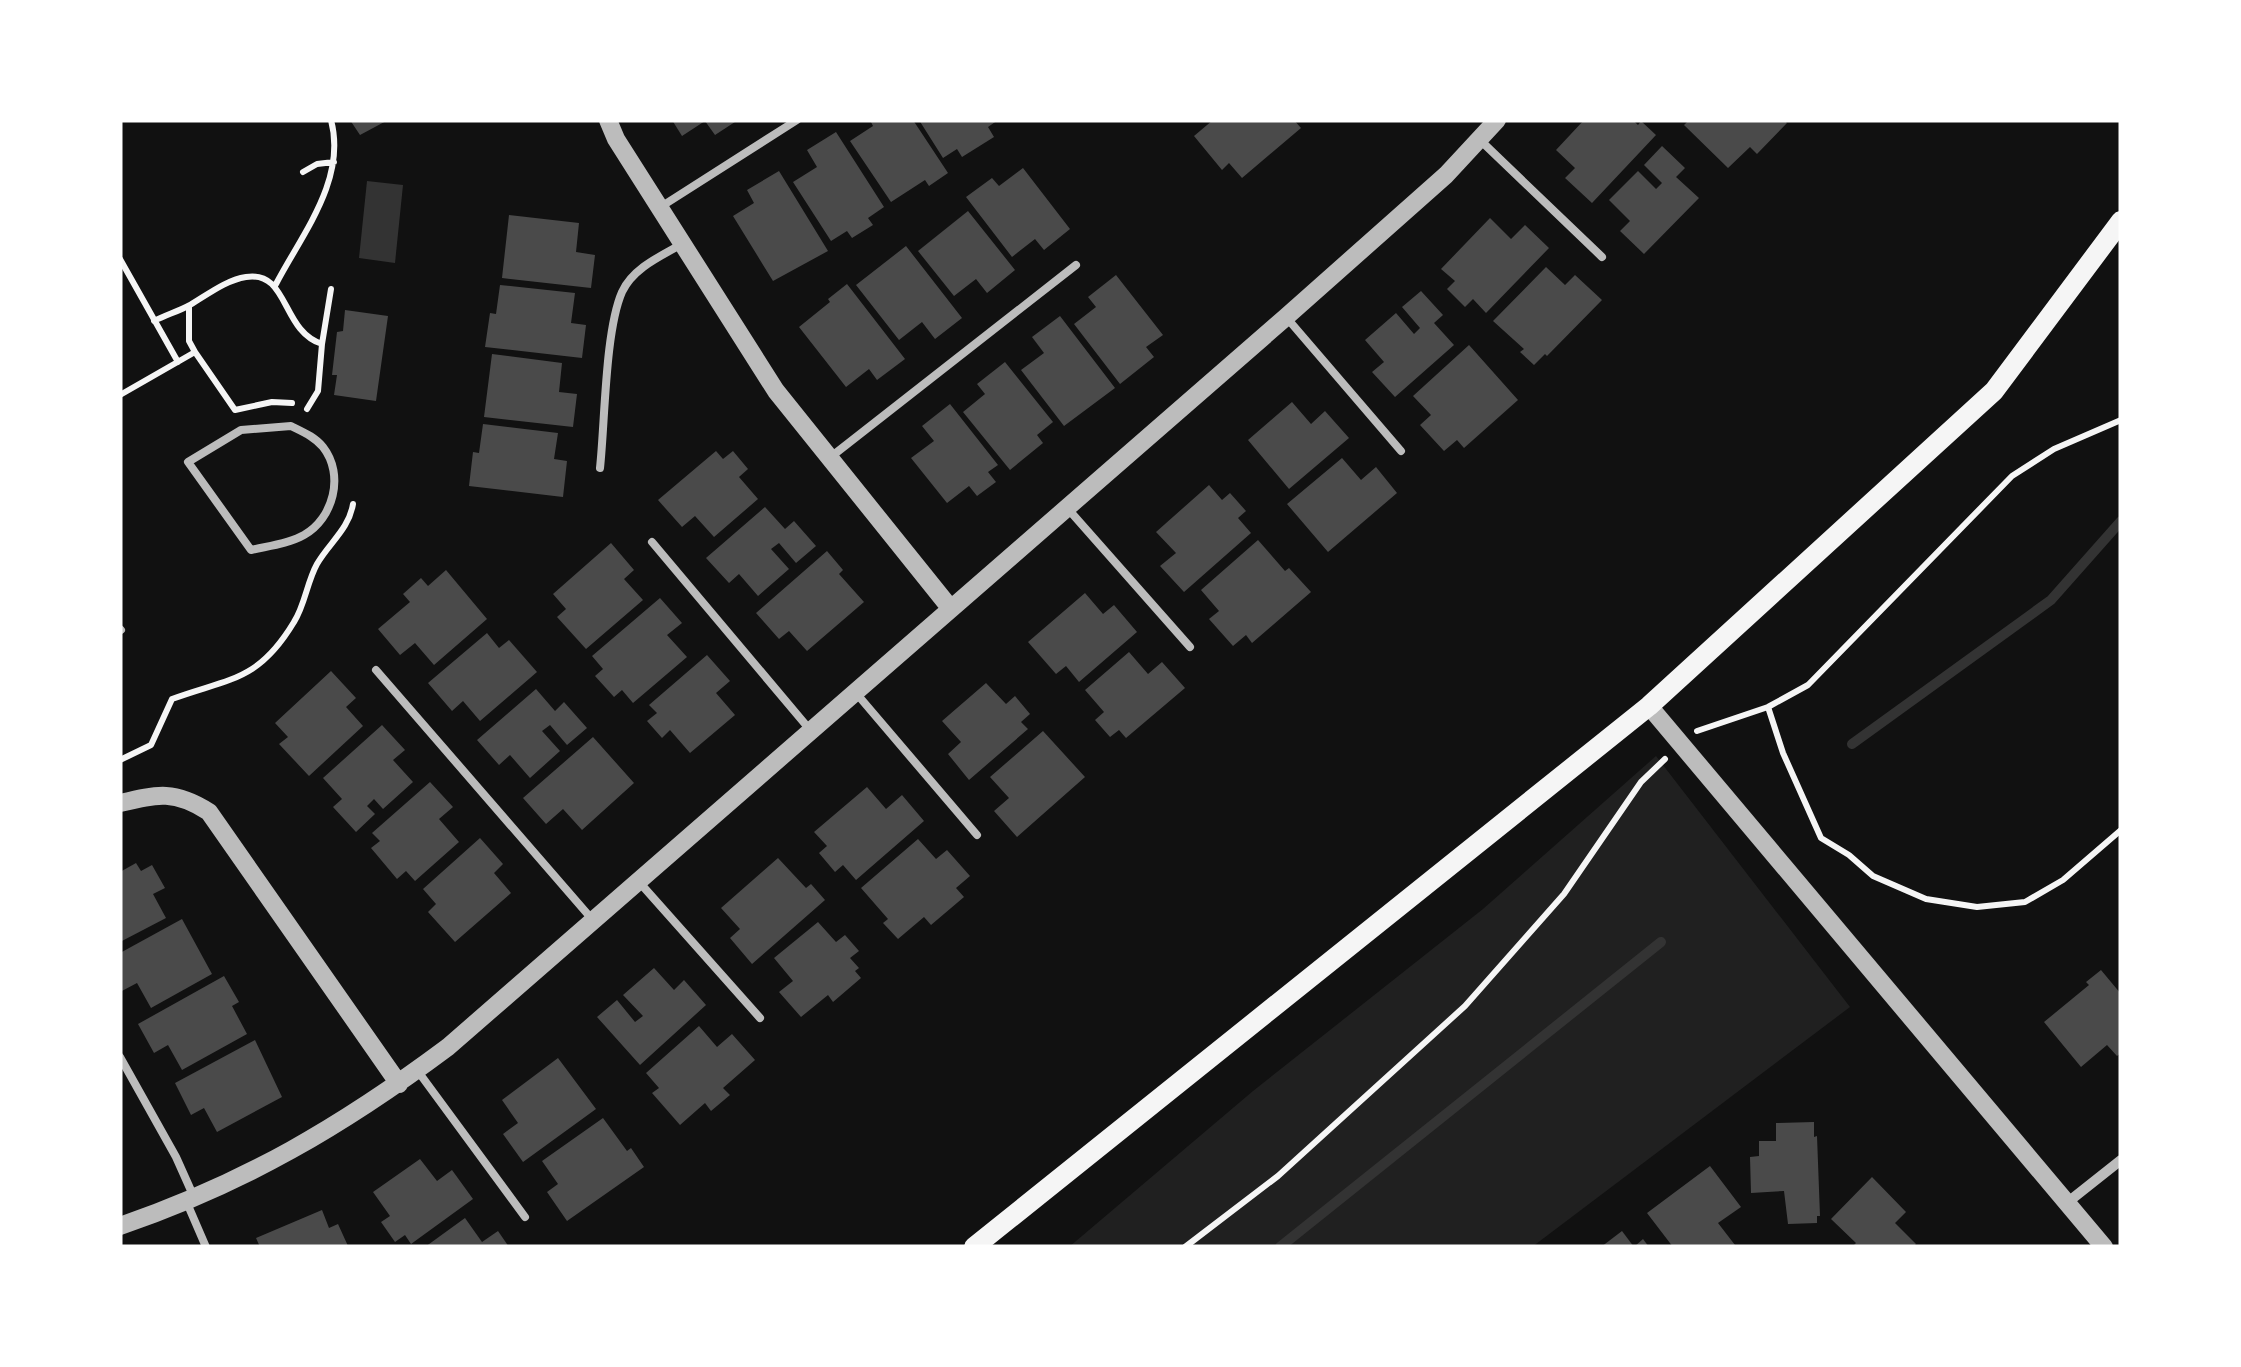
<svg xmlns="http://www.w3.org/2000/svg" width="2241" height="1367" font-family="Overpass,sans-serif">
<rect width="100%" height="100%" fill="#111"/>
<path fill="#202020" d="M1656,756L1850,1007L1532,1247H1069L1253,1091L1483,909Z"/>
<path fill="#333" d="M367,181L403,185L395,263L359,258Z"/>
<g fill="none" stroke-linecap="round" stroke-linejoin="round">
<path stroke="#333" stroke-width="10" d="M1852,744L2051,600L2121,521
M1280,1247L1661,942"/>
</g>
<path fill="#4a4a4a" d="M350,120H388L360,135Z
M672,120H738L715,135L705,121L682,136Z
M870,120H913L948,173L929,186L925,180L891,202L850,141L873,126Z
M919,120H998L988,127L994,137L962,157L957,149L943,158Z
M1213,120H1294L1301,128L1242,178L1229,163L1222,170L1194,136Z
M1584,120H1633L1638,125L1641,121L1656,135L1592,203L1565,178L1575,168L1556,150Z
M1689,120H1784L1787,123L1757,154L1750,147L1728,168L1684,125Z
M836,132L884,207L868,218L873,225L852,238L847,231L831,241L793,182L817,167L807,150Z
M1662,146L1685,168L1676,177L1699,198L1644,254L1620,231L1630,221L1609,200L1638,171L1656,189L1662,183L1644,165Z
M1023,168L1070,229L1044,250L1035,239L1012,257L966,197L992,178L999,186Z
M779,171L828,251L773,281L733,216L754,203L747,190Z
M968,211L1015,270L987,293L976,279L954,296L918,251Z
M509,215L579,223L576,252L595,255L591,288L502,278Z
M1490,218L1511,239L1525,225L1549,248L1486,313L1473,299L1465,307L1447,289L1455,281L1441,269Z
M906,246L962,318L935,339L922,322L899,340L856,285Z
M1546,267L1565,285L1575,275L1602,300L1547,356L1545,354L1534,365L1520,352L1524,349L1493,321Z
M1116,275L1163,335L1146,347L1154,357L1120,384L1074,324L1096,307L1088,297Z
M847,284L905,359L877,380L869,369L846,387L799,327L830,302L828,299Z
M500,285L575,293L571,323L586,325L582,358L485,347L490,313L496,314Z
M1421,291L1443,315L1434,323L1454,345L1395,397L1372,372L1384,362L1365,340L1396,313L1414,334L1420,328L1402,307Z
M345,310L388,316L376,401L334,395L337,375H332L337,332L343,331Z
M1060,316L1115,388L1064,426L1021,370L1044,353L1032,337Z
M1469,345L1518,400L1464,448L1457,440L1444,451L1420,425L1431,415L1413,396Z
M492,354L562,363L559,392L577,394L573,427L484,417Z
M1005,362L1053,422L1037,435L1043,443L1010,470L963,412L985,394L977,384Z
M1292,402L1311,424L1325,411L1349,438L1289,489L1248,440Z
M950,404L998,465L988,472L996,482L977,496L969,486L947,503L911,458L934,441L922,426Z
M483,424L558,433L554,459L567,461L563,497L469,486L473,452L479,453Z
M716,451L723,459L733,451L748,469L739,477L758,499L714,537L695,516L682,527L658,500Z
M1342,458L1361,480L1376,467L1397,493L1328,552L1287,504Z
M1209,485L1222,500L1230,493L1246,511L1238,518L1251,533L1184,592L1160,566L1176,553L1156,532Z
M765,507L785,529L794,521L816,546L796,563L779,543L771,549L789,569L758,596L739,574L729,583L706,558Z
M1258,540L1285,571L1289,568L1311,592L1252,643L1246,635L1233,646L1209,619L1219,611L1201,590Z
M611,543L634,570L624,579L643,600L586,649L557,617L566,609L553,594Z
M827,551L843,570L839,574L864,602L807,651L789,631L779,639L756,613Z
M446,570L487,619L434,665L415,643L400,655L378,629L410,602L403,594L421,578L428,586Z
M1085,593L1103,614L1114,605L1137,632L1079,682L1066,666L1056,674L1028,642Z
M660,598L682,623L667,635L687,657L633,703L622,690L614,697L595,676L603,669L592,656Z
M487,633L499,648L509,640L537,672L480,721L463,701L452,711L428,683Z
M1129,652L1148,674L1162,662L1185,688L1126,738L1119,730L1110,737L1095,720L1104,712L1085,690Z
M707,655L730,681L716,693L735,715L690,753L670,730L662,738L647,721L657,713L649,705Z
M331,671L356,698L346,707L363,726L309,776L279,744L288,737L275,723Z
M986,683L1006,704L1015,696L1030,714L1021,722L1028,729L969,780L948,754L961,742L942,721Z
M536,689L555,711L564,702L587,728L567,745L550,725L542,731L560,751L530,778L510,755L499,765L477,740Z
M382,725L405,750L393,760L413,782L383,809L374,799L367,806L375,814L356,832L333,807L342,799L323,778Z
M1043,731L1085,777L1017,837L994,811L1009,798L990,777Z
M593,737L634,783L582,830L563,809L546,824L523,798Z
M430,782L453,807L439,819L459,842L415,881L406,871L397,879L371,848L380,841L372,833Z
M867,787L886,809L902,795L924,821L856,880L843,865L835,872L819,853L827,846L814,832Z
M480,838L503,864L494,873L511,893L455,942L428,912L436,904L423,889Z
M918,839L936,859L947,850L970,876L956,888L964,897L931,925L924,917L898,939L883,923L888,919L861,888Z
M778,858L806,888L811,884L825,900L752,964L730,938L740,929L721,908Z
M136,863L141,871L152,865L165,888L153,894L166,918L120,942V872Z
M182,919L212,974L151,1008L137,983L120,992V953Z
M818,922L836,942L845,935L859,951L850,958L859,968L855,971L861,978L833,1002L828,995L801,1017L779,992L793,981L774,958Z
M654,968L674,990L684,980L706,1005L640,1065L597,1017L617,1000L635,1022L643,1016L623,995Z
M2101,970L2121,994V1053L2117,1056L2107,1045L2081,1067L2044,1022L2089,985L2086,982Z
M224,976L239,1002L232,1006L247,1034L182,1070L168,1045L154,1053L138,1024Z
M699,1026L717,1047L732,1034L755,1060L723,1088L730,1095L711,1111L705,1103L680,1125L652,1093L659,1088L646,1073Z
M255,1040L282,1097L217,1132L204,1108L191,1115L175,1083Z
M558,1058L596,1109L523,1162L503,1134L518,1123L502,1100Z
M603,1118L627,1151L631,1148L644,1167L567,1221L547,1192L558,1184L542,1161Z
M1814,1122V1137L1817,1136L1820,1216H1817V1223L1788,1224L1784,1191L1751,1193L1750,1157L1759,1156V1141H1776V1123Z
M420,1159L437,1181L452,1170L473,1199L411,1244L405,1235L395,1242L381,1222L390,1216L373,1192Z
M1710,1166L1741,1207L1718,1223L1735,1245L1673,1247L1647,1213Z
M1872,1177L1906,1212L1895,1223L1916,1244L1913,1247H1852L1856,1243L1831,1219Z
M322,1210L329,1228L338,1224L348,1246L260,1247L256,1238Z
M465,1218L482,1242L498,1231L509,1247H425Z
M1622,1231L1634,1247L1643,1239L1649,1247H1601Z"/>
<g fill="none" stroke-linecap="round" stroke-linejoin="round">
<path stroke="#f5f5f5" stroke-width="6" d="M303,172L317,164L334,162
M120,259L178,362
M276,284C302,234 347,180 331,120
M189,306V341L195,352
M154,321C166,315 179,311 190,305C207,295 226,280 246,277C289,270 281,331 322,344L318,391L307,409
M322,344L331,289
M120,395L195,352L235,410L272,402L292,403
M1768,707L1783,753L1821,838L1849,855L1873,876L1926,899L1977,907L2025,902L2063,880L2121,830
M1697,731L1768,707L1808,685L2012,476L2054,449L2121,420
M120,760L151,745L172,699C229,678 258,682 294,622C305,605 307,582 317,564C329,543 349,529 353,504
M1185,1247L1278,1176L1465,1006L1564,894L1641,782L1665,759"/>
<path stroke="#bcbcbc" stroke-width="8" d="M1480,140L1602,257
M659,208L797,120
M1286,317L1401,451
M291,426C303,432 315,437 323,447C345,475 333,519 304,535C288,544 268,546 251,550L188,462L241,430Z
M832,456L1076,265
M600,468C605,422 605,331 622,292C633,268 661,256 682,244
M1069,510L1190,647
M652,542L811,731
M120,629L121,630
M376,670L591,918
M856,693L977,835
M640,883L760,1018
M120,1057L176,1157L193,1195
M417,1070L525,1217
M187,1203L206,1247"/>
<path stroke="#bcbcbc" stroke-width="10" d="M2068,1202L2121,1160"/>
<path stroke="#bcbcbc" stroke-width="18" d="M608,120L616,139L776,391L951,609
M1649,706L2104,1247
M120,803C158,794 175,790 209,812L399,1084
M120,1226C245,1183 342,1126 448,1047L1286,317L1446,175L1497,120"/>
<path stroke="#f5f5f5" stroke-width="20" d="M974,1247L1649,706L1994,391L2121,221"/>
</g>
<rect width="2241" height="1367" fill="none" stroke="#ffffff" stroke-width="245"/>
</svg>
